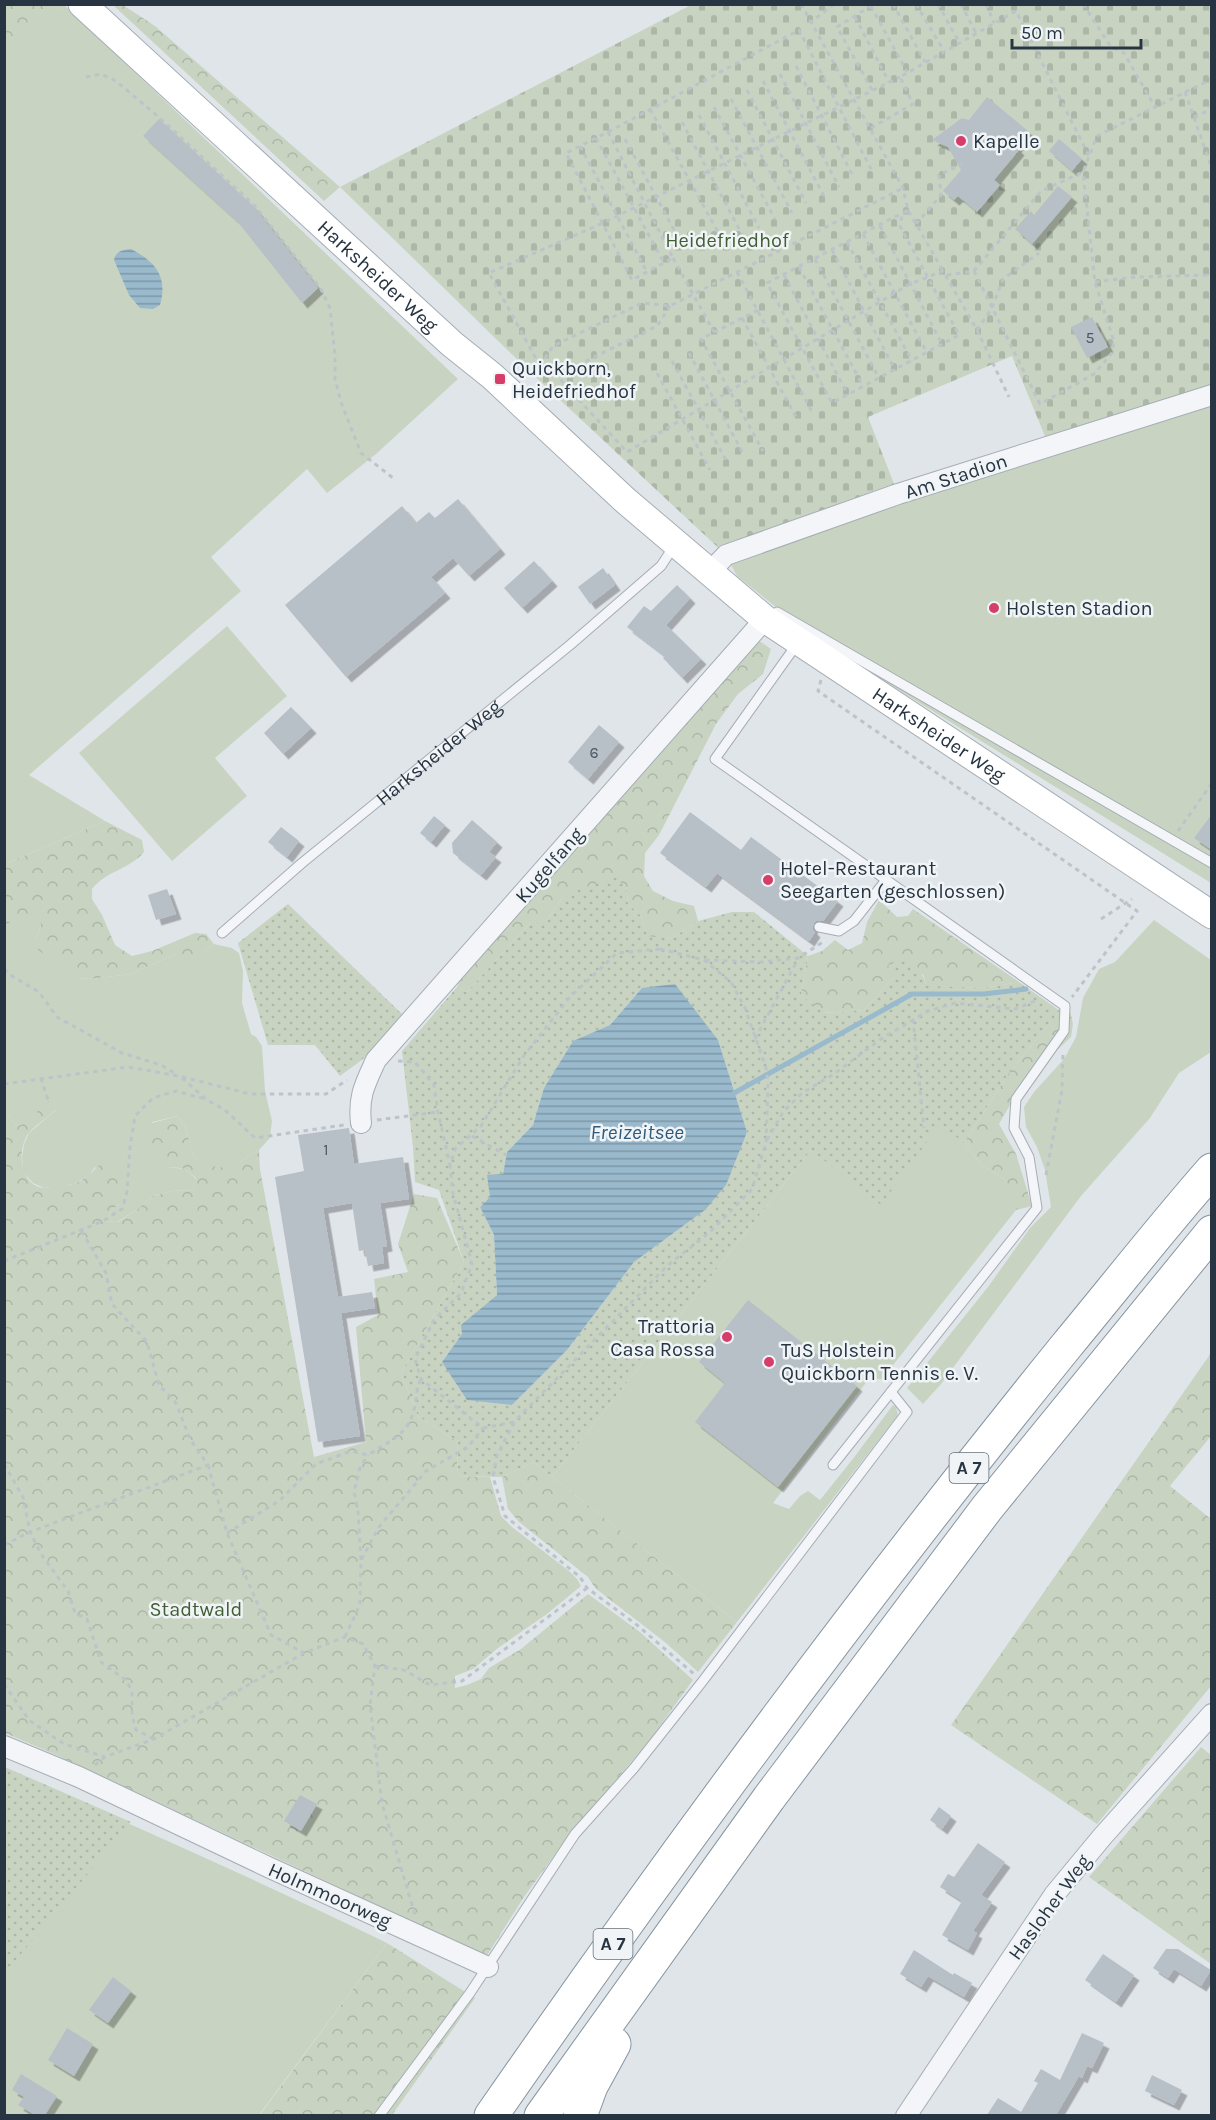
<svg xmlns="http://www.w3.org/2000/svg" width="1216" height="2120" font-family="Karla,sans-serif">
<defs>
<pattern id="forest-crowns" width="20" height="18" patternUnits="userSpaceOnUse" patternTransform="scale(1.5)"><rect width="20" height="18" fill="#c8d4c1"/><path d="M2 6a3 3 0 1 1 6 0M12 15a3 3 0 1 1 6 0" fill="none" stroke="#acb7a7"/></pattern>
<pattern id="cemetery-stones" width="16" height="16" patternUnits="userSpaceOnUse" patternTransform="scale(1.5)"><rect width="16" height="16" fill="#c8d4c1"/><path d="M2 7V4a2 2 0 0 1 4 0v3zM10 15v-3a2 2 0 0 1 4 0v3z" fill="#acb7a7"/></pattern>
<pattern id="park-dots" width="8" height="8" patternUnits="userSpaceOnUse" patternTransform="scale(1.5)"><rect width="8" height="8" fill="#c8d4c1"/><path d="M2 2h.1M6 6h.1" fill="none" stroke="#acb7a7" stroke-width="1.8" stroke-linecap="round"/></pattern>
<pattern id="water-rules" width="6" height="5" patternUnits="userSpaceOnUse" patternTransform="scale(1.5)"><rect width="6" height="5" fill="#99b9cc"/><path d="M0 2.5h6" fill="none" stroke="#7d97a7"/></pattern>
<filter id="shadow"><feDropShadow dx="5.5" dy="5.5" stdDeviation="0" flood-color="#0004"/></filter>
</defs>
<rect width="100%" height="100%" fill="#e0e5ea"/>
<path fill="#c8d4c1" d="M64,5L458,379L376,454L327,493L307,469L211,557L241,591L29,775L105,821L5,864L4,56Z
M1211,395V883L816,639L737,576L726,555Z
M227,626L287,696L215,758L247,796L172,861L79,753Z
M33,913L41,924L36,939L78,978L90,979L131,974L176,954H201L214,944L232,948L239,953L243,971L242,1003L251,1034L256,1037L262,1046L265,1091L272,1121L270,1138L259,1150L230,1168H212L194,1158L185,1126L178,1116L152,1122L167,1167L185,1169L196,1179L193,1190L172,1191L153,1196L138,1209L117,1222L106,1221L111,1211L119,1204L95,1167L88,1176L74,1184L44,1188L33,1183L23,1172L22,1157L24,1144L29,1133L56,1110L37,1115L28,1123L16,1126L9,1115L5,1117V925Z
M1154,920L1211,960V1052L1179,1073L1150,1118L1081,1196L941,1384L923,1404L907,1388L988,1287L1030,1228L1051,1207L1045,1170L1037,1147L1026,1127L1024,1107L1034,1092L1064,1059L1076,1037L1083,998L1099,969L1115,962Z
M941,1123L964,1143L982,1165L1004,1179L1020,1198L1016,1210L882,1379L868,1380L773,1503L789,1509L800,1496L808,1491L820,1500L852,1460L893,1405L896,1407L898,1415L737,1622L552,1477L811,1150Z
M5,1768C132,1826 261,1881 387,1943L259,2115L5,2116Z"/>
<path fill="url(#forest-crowns)" d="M5,4H64V5L5,56Z
M113,5H123L155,26L340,187L324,201Z
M758,640L771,649L763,674L738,694L716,724L659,835L645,853L644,876L653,891L673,901L694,906L698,921L671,939L648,937L641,916L628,904L626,887L564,895L546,922H531L467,992L457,987L467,960Z
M105,821L142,840L144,852C130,869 106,871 92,889V899L102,915L115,945L132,956L152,951L195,933L206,934L214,944L201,954H176L131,974L90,979L77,978L38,950L36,939L41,924L33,914L5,925V864Z
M879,900L897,917L908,916L913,909L1019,982L984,988L927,987L923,974L894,977L864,1010L823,1013L801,995L808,956L822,951L835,940L848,950L862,943L867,922Z
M1068,1001L1073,1024L1071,1037L1024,1081L999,1124L1016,1154L1032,1206L1016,1210L1019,1198L1004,1179L982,1165L964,1143L1008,1074Z
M48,1102H55L56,1109C48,1118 35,1125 28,1134C17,1150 19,1185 44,1188C48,1188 53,1186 57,1185C63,1184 70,1186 76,1183C88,1178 94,1168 105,1161L118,1171L125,1184L119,1204L111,1211L106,1221L118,1222L138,1209L153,1196L172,1191L193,1190L196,1178C193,1176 188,1171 185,1169C179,1167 172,1168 166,1167C145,1162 140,1139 152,1123L178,1116L185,1126L194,1158C226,1175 231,1167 259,1150L260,1169L314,1457L366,1442L356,1327L378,1315L374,1279L408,1272L398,1244L414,1194L437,1198L464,1262L401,1373L418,1416L458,1442L457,1476L490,1477L501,1516L512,1527L569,1571L577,1579L581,1586L547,1614L498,1648L473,1669L455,1676V1688L467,1685L481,1679L489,1668L521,1649L588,1594L640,1632L693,1680L652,1737L561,1846L524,1897L484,1960L392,1912L54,1754L5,1733L4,1117L9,1115L16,1126C39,1121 32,1111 48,1102Z
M1211,1353V1436L1170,1486L1211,1519V1686L1097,1824L951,1725Z
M533,1462L737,1622L698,1672L666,1643L595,1588L588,1577L519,1522L508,1509L502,1477Z
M1201,1747L1211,1755V1964L1089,1877Z
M387,1943L475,1998L392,2115L259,2116Z"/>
<path fill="url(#cemetery-stones)" d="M691,5H1211V395L1049,446L1012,356L868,417L898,494L726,555L527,369L340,187Z"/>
<path fill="url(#park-dots)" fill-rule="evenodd" d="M615,877L626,887L628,904L641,916L648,936L671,939L698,921L732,912H754L808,956L801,995L824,1013L864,1010L894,977L888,965C910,955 920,966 927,986L984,988L1019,982L1060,1011L1008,1074L964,1143L940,1124L881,1205L811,1150L552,1477L533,1462L502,1477L457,1476L458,1442L418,1416L401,1373L464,1262L439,1190L415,1182L413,1147L402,1051L457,987L467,992L531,922H546L564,895ZM642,988L718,1040L747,1132L705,1210L634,1262L567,1350L512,1405L442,1362L462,1334V1325L497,1295L494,1235L480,1207L490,1197L503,1174L507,1152L533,1125L544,1088L573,1041L610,1025Z
M288,904L403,1015L367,1056L340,1076L315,1045H268L238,943Z
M5,1767L131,1822L5,1973Z"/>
<path fill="url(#water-rules)" d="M131,249C156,262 168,277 160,305L153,309L140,308L129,295L114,260C116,251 122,250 131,249Z
M675,984L718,1040L747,1132L726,1185L705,1210L634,1262L567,1350L512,1405L467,1400L442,1362L462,1334L461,1325L497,1295L494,1235L480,1207L490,1197L487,1175L503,1174L507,1152L533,1125L544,1088L573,1041L610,1025L642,988Z"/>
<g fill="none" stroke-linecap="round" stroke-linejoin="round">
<path stroke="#99b9cc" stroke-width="5" d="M734,1093L912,994H984L1026,989"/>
</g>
<path fill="#b7bfc7" filter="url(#shadow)" d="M987,97L1029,132L1016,147L1019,150L994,180L1000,185L977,212L958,196L954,200L943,191L961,170L948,147L932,140L962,118L969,120Z
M159,119L254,207L318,288L302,303L238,222L143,136Z
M1059,139L1082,159L1072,171L1049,151Z
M1058,186L1072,197L1032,244L1015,229L1031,211L1034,215Z
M1092,317L1108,347L1087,358L1071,327Z
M458,499L500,549L469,576L453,558L431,577L445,593L346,677L285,605L402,506L416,523L429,512L435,518Z
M534,561L552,581L522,608L504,588Z
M603,568L615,585L590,604L578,587Z
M677,585L690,598L666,625L701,659L682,678L663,658L665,656L627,627L644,606L651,611Z
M291,707L311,728L283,754L264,733Z
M599,725L619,742L588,779L568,762Z
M690,812L741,850L751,837L838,901L823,921L817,920L814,923L812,929L815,932L809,941L717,873L706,887L660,853Z
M1212,814V850L1194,838Z
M434,816L445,825L431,842L420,833Z
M472,820L497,842L489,852L496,857L481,875L453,853L452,843Z
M281,827L299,841L287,857L268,842Z
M167,889L176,914L156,920L148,895Z
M349,1128L354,1164L403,1157L409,1199L380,1203L387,1246L382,1247L384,1263L368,1266L365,1250L359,1251L352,1203L323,1208L338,1297L372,1292L375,1308L341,1313L360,1436L318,1442L275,1177L304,1171L298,1135Z
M748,1300L857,1386L778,1487L695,1422L725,1383L699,1362Z
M300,1795L317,1804L301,1831L284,1821Z
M939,1807L951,1816L942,1829L930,1820Z
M978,1843L1005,1862L981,1895L992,1902L973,1931L977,1933L968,1950L942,1935L962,1901L940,1887L948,1874L954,1877Z
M1166,1949H1178L1211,1970L1201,1986L1174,1969L1168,1978L1153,1968Z
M914,1950L953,1975L954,1973L972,1983L964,1997L928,1976L921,1987L900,1974Z
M1103,1954L1134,1975L1116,2002L1085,1980Z
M113,1977L131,1991L108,2023L89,2010Z
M67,2028L93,2044L74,2076L48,2060Z
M1082,2033L1104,2043L1092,2068L1087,2066L1082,2078L1079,2076L1056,2115H987L998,2098L1021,2112L1038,2083L1034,2081L1041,2069L1060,2080Z
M21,2074L57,2096L45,2115H35L18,2105L24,2097L12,2090Z
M1152,2075L1182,2090L1174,2105L1145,2091Z"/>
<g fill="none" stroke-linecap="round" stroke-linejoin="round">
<g stroke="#a5adb4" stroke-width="11">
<g id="lane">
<path d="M777,612L1212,863"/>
<path d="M797,644L715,759L1065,1006L1064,1031L1016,1099L1014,1128L1029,1157L1037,1208L833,1465"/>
<path d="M819,927L839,931L854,921L886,880"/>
<path id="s1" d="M222,933L302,863L570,645L661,566L674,546"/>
<path d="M379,2116L470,1993L575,1834L634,1768L702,1682L907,1412L891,1392"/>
</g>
</g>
<g stroke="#a5adb4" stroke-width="22">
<path id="street" d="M709,573L726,555L898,494L1212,395
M361,1123C358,1096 365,1084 376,1060L765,619
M4,1746L79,1777L268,1867L488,1967
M906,2116L1054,1895L1102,1837L1212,1714"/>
</g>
<g stroke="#a5adb4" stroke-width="29">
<g id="secondary">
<path id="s2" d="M82,4L452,344L492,376L626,501L765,619L1212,915"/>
</g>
</g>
<g stroke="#8695a2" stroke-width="35">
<path id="highway" d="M491,2116C674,1852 865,1594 1067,1345C1115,1287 1162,1227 1212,1170
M541,2116L769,1798L987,1508L1212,1232
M580,2116L591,2086L614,2044"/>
</g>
<path stroke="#bec3c9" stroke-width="3" stroke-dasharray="4.5 4.5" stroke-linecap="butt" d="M801,4L811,22
M834,4L811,22L903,188L908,210L943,271
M893,4L925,62
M916,4L944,51
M938,4L959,42
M961,4L976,33
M986,4L994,23
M1083,4L1111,47L1124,53L1155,107
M871,6L907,72
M855,17L889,82
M796,66L854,178
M780,74L839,187
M86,77L101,74L116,81L161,119L255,206L321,289L330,308L335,356V379L342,405L361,453L393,478
M763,81L824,196
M747,90L806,203
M872,90L837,27L874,4
M1185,92L1212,169
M731,99L792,213
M714,107L775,219
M650,109L719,234
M699,115L759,228
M1194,117L1212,109
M682,122L744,238
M871,128L913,104L900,77L1016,11L1089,156
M608,132L673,258L632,280L566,153Z
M608,132L799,30L872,171
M596,138L664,263
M625,139L680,241
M580,146L647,272
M908,210L902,216L900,226L959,335L832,403L767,283Z
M916,224L941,195L939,175L962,164
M880,226L942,344
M863,234L927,353
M847,242L912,361
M832,250L895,370
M673,258L714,332
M815,259L879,378
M799,267L863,386
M974,271L1040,404L1094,374L1112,353L1114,342L1095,282L1083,172
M737,272L812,412
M784,275L848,395
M947,275L974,271L1041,191L1083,172L1097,136L1212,79
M1095,282L1135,277L1212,275
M670,306L657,326L562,373L540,366L489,273L603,223L900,77
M758,310L701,339L763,451
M742,318L797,419
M977,330L992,308L1003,279L1039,253
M689,353L744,455
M672,361L727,462
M540,366L553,346L642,303L670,306L903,188
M546,369L557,376L627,452L910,284L943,271L977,330L1009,397
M657,373L710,470
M522,374L527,369L540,366
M821,680L818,691L1137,911L1072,997
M1178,831L1212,783
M1101,919L1132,899
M660,949L704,960L731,982L745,1008L766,1068L768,1083L766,1142L752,1189L710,1232L667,1266L514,1422L483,1428L421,1379L415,1359L434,1320L461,1293L472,1264L453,1193L450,1166L455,1149L481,1126L523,1057L569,998L617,953Z
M705,960L761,962L798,958L823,942
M4,969L12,976L39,992L57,1017L122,1053L161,1065L176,1074
M913,1019L924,1128
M755,1039L798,959
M398,1061L415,1062L434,1085L438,1112L450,1165
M41,1078L48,1100
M182,1078L207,1100L225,1110L255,1138L344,1125
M4,1084L128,1067L179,1076L250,1094H326L347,1080
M377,1120L438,1112
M472,1136L506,1155
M767,1140L783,1112L802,1093L834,1074L881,1039L928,1011L955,1003L1015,1009L1035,1001
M1046,1175L1062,1090L1063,1054
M4,1261L81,1230L103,1221L122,1209L127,1192L130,1147L135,1116L153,1098L176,1091L205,1099
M514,1422L497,1455L493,1477L505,1516L580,1577L587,1588L637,1625L694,1674
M4,1464L23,1497L30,1532L41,1554L68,1591L75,1613L87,1619L101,1662L127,1681L132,1693V1715L136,1730L154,1739
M208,1465L227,1533L271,1635L304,1653
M227,1533L279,1501L316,1464L351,1451L368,1455C389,1441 407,1436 414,1410C417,1399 416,1389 421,1379
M4,1545L30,1532L208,1465L190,1439L176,1403L159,1385L147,1342L112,1304L106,1273L81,1230
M361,1560L358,1511L354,1491L360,1468L368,1455
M345,1637L360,1604L361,1560L379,1527L426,1471L468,1447L483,1428
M375,1666L404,1670L430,1685L462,1681L587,1588
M4,1684L29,1720L64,1744L105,1757
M95,1765L105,1757L154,1739L304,1653L345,1637L363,1644L375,1666L370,1705L382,1803L415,1915"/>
<use href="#lane" stroke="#f3f5f8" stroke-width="9"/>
<use href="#street" stroke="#f3f5f8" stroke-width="20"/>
<use href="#secondary" stroke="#fff" stroke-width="27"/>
<use href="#highway" stroke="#fff" stroke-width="33"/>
</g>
<g fill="#d63d69" stroke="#f0f4f7" stroke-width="2">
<circle cx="961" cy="141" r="6"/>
<rect x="494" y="373" width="12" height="12" rx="3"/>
<circle cx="994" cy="608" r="6"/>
<circle cx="768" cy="880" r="6"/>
<circle cx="727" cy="1337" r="6"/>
<circle cx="769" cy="1362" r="6"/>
</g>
<g text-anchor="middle" stroke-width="5" stroke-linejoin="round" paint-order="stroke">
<g font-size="16" fill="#4b5863">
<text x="1090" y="343">5</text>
<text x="594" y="758">6</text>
<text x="326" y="1155">1</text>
</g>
<g fill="#f0f4f7" stroke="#636e78" stroke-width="1.5">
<rect x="949.5" y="1453" width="39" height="30" rx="4.5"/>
<rect x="593.5" y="1929" width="39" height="30" rx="4.5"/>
</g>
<g font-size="18" font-weight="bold" fill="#273542">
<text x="969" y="1474">A 7</text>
<text x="613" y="1950">A 7</text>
</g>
<g font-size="20" fill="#273542" stroke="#f0f4f7" text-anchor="start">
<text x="973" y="148">Kapelle</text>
<text x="512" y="375">Quickborn,<tspan x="512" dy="23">Heidefriedhof</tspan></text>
<text x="1006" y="615">Holsten Stadion</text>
<text x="780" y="875">Hotel-Restaurant<tspan x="780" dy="23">Seegarten (geschlossen)</tspan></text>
<text x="715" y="1333" text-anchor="end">Trattoria<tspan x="715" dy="23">Casa Rossa</tspan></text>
<text x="781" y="1357">TuS Holstein<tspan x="781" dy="23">Quickborn Tennis e. V.</tspan></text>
</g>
<g font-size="20" fill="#425f34" stroke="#f0f4f7">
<text x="727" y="247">Heidefriedhof</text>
<text x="196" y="1616">Stadtwald</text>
</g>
<g font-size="20" fill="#273542" stroke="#f0f4f7">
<text dy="7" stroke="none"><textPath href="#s2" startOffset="402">Harksheider Weg</textPath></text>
<text transform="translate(956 476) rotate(-18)" y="7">Am Stadion</text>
<text dy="7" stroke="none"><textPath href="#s2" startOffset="1128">Harksheider Weg</textPath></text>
<text dy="7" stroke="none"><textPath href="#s1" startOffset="282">Harksheider Weg</textPath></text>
<text transform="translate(549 865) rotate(-49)" y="7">Kugelfang</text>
<text transform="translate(330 1895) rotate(24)" y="7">Holmmoorweg</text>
<text transform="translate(1049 1907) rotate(-54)" y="7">Hasloher Weg</text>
</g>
<g font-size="21" font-style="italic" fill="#2f5a79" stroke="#f0f4f7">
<text x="637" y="1139">Freizeitsee</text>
</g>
</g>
<rect width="1216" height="2120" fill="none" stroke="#273542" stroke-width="12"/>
<path d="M1012 39v9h129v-9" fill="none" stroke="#273542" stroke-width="3"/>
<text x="1021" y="39" font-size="18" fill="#273542" stroke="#f0f4f7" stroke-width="4.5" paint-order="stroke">50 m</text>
</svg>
